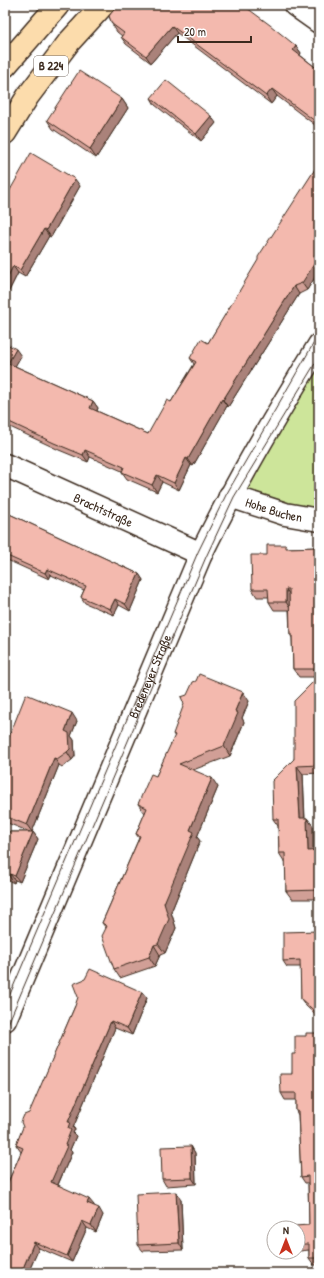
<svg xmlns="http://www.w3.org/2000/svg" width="324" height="1278" font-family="'Patrick Hand',sans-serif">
<rect width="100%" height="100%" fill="#fff"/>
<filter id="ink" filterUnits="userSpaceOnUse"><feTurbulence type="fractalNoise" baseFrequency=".025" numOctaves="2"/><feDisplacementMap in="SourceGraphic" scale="8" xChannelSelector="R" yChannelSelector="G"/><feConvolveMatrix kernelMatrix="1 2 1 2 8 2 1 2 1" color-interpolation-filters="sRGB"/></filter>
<g filter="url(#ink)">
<path fill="#cde59a" stroke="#84885c" d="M319,343V519L229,495Z"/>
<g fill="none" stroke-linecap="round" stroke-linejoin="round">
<g stroke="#3b2a1e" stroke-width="25">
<g id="minor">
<path d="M295,5L319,22"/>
<path id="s1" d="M5,465L201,554"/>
<path id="s2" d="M230,496L285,514L319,520"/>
</g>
</g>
<g stroke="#3b2a1e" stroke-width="25">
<g id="tertiary">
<path id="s3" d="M5,1020L201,554C236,482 277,413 319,345"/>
</g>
</g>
<g stroke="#3b2a1e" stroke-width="25">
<path id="primary" d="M5,66L58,5
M5,133L28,96L69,42L103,5"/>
</g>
<use href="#minor" stroke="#fff" stroke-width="22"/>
<use href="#tertiary" stroke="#fff" stroke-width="22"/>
<use href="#primary" stroke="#fcdcac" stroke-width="22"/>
<path stroke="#3b2a1e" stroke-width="1" d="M5,1006L198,552L226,495L319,334
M5,1031L206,557L234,497L319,357"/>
</g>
<path fill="#d19f96" stroke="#3b2a1e" d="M109,16L296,46L301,53L300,55L319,70V128L277,96L271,104L177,33L151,63L126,44L121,37L122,36L117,32L112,24Z
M151,98L216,123L201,141L155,105Z
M122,99L128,108L96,158L53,129L47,120Z
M319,163V271L307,290L299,294L228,407L227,406L193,466L191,465L179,490L162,482L157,492L127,479L122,472V471L90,457L88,462L59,450L10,427L7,425L5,422V343L21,356L15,366L93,401L98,408L97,411L148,434L171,402L194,364L190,358L208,343Z
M80,186L51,237L49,236L25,277L18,273L5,299V199Z
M5,512L139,574L143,580L130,611L119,605L114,615L85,603L81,597L84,590L51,575L49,579L5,559Z
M319,547V773L303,774L305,818H307L313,826V851L319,850V899H292L286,891V861H284L279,853L278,826L273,819L294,759L318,677H299L293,669L292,638L290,634L289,610H274L269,602V597H257L252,589L267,555L288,548Z
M249,701L242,718L244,722L230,756L193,770L218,787L197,837L200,841L171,912L176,928L165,953L160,955L155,966L120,978L114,969L106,928L102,923L139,838L136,834L145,813L138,804L156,776L175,737L173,734Z
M77,721L71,736L74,740L75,756L72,760L62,767L59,765L32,832H33L38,839L20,882L15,880L14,883L5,879V832H30L5,822V747Z
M319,931V1018L306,1006L301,999V967H287L283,961Z
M147,998L132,1035L115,1028L73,1128L75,1129L73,1133L76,1136L70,1150L72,1152L58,1185L94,1205V1206L103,1215L96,1232L87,1228L72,1262L39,1248L28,1273L6,1187L21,1152L16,1145L75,1006Z
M319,1033V1265H314L309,1258V1250L300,1251L298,1248V1228L309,1225L308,1183H305L301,1177L298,1115L296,1111V1100H285L281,1093L292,1074L295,1054L306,1036Z
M191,1146L195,1153L196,1184L166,1186L162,1179Z
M181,1199L183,1250L143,1251L138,1245Z"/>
<path fill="#aa827a" stroke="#3b2a1e" d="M172,26L177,33L151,63L146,56Z
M296,46L301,53L298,57L293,50Z
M272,89L277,96L271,104L266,96Z
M122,99L128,108L96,158L90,149Z
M211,116L216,123L201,141L196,134Z
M75,179L80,186L51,237L46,230Z
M44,229L49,236L25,277L20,270Z
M319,249V271L307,290L302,283L313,258Z
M13,266L18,273L5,299V282Z
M294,286L299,294L228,407L223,400Z
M16,349L21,356L13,370L8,363Z
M222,399L227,406L193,466L188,459Z
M93,401L98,408L95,415L90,408Z
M85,450L90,457L88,462L83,455Z
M186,458L191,465L179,490L174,483Z
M157,475L162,482L157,492L152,485Z
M47,569L51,575L49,579L45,573Z
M139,574L143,580L130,611L125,604Z
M286,589L291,597V610L286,602Z
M115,599L119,605L114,615L110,609Z
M243,692L249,701L242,718L244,722L230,756L224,746L235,711Z
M72,713L77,721L71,736L74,740L75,756L72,760L67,752L65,731Z
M54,758L59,765L32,832L27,825Z
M297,766L303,774L305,826L300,818Z
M212,778L218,787L197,837L200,841L171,912L176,928L165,953L158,944L164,903L190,830Z
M307,818L313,826V859L308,851Z
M33,832L38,839L20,882L15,876Z
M10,874L15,880L14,883L9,876Z
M154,945L160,955L155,966L149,957Z
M142,992L147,998L132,1035L127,1028Z
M111,1021L115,1028L73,1128L75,1129L73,1133L76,1136L70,1150L72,1152L56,1189L51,1182L65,1145L68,1122Z
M191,1146L195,1153L196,1184L192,1178Z
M176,1192L181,1199L183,1250L179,1243Z
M89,1199L94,1205L92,1210L87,1203Z
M99,1208L103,1215L96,1232L91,1225Z
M82,1221L87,1228L72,1262L67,1256Z
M34,1242L39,1248L28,1273H21Z"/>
<path fill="#f3b9ae" stroke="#3b2a1e" d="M123,5H243L270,25L296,46L293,50L319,70V124L272,89L266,96L172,26L146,56L121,37L124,33L112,24L109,16L115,8H121Z
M79,71L122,99L90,149L47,120Z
M166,80L211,116L196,134L151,98Z
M31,153L75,179L46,230L44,229L20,270L13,266L5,282V199Z
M319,163V249L313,258L316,261L302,283L294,286L223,400L222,399L188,459L186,458L174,483L157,475L152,485L122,472L124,467L85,450L83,455L54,443L5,420V343L16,349L8,363L93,401L90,408L148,434L167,400L171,402L196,362L190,358L201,339L208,343L258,260V257Z
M5,512L139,574L125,604L115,599L110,609L81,597L86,586L47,569L45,573L5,555Z
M267,545H286V548L319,547V669H293L292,634H290L289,589H286V602H269L268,589H252L251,555H267Z
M199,674L243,692L235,711L238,713L224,746L179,764L212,778L190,830L194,832L164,903L169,919L158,944L154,945L149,957L114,969L102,936L107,926L102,923L140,836L136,834L147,808L138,804L151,774L156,776L175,735L173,734L184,704L181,697L187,695L193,682L196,681Z
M319,676V765L297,766L300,818H307L308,851L319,850V890L286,891L285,853H279L278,819H273L272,781L294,759V701Z
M26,694L72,713L65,731L69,733L70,749L67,752L57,759L54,758L27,825L5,816V747Z
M5,832H33L15,876L10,874L9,876L5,874Z
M319,931V1015L301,999L300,960L283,961V932Z
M90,969L142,992L127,1028L111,1021L68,1122H70L68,1128L71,1130L65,1145L67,1146L51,1182L89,1199L87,1203L99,1208L91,1225L82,1221L67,1256L34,1242L21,1273H5V1187H6L23,1148L16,1145L23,1127L21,1122L24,1115L29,1113L75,1006L78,997L73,984L85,979Z
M306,1033H319V1258H309V1244H298V1228H295V1226L309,1225L308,1176L301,1177L298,1111H296V1093H281L280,1074H292V1054H295V1036H306Z
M191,1146L192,1178L162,1179L161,1147Z
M176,1192L179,1243L138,1245L136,1194Z"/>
</g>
<g text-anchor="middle" stroke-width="3" stroke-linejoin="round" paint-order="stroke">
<rect fill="#fff" stroke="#766a62" stroke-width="1" x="34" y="56" width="34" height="20" rx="3"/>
<g font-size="12" font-weight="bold" fill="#3b2a1e">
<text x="51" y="70">B 224</text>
</g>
<g font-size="13" fill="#3b2a1e" stroke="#fff">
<text dy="5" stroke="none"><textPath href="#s2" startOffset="46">Hohe Buchen</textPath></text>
<text dy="5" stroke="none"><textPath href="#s1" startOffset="108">Brachtstraße</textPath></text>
<text dy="5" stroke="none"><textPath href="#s3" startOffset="373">Bredeneyer Straße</textPath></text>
</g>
</g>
<rect width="324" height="1278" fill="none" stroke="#fff" stroke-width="20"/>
<rect x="10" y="10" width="304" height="1258" fill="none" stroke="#3b2a1e" stroke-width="1.5" filter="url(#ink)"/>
<g transform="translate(286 1240)"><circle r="19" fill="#ffffff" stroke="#b1aaa5"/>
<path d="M0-3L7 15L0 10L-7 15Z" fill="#c8321e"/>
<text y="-6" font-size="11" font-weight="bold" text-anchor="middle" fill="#3b2a1e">N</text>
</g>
<path d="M178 36v6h73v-6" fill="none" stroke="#3b2a1e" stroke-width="2"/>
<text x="184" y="36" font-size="12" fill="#3b2a1e" stroke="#ffffff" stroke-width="3" paint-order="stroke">20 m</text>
</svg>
